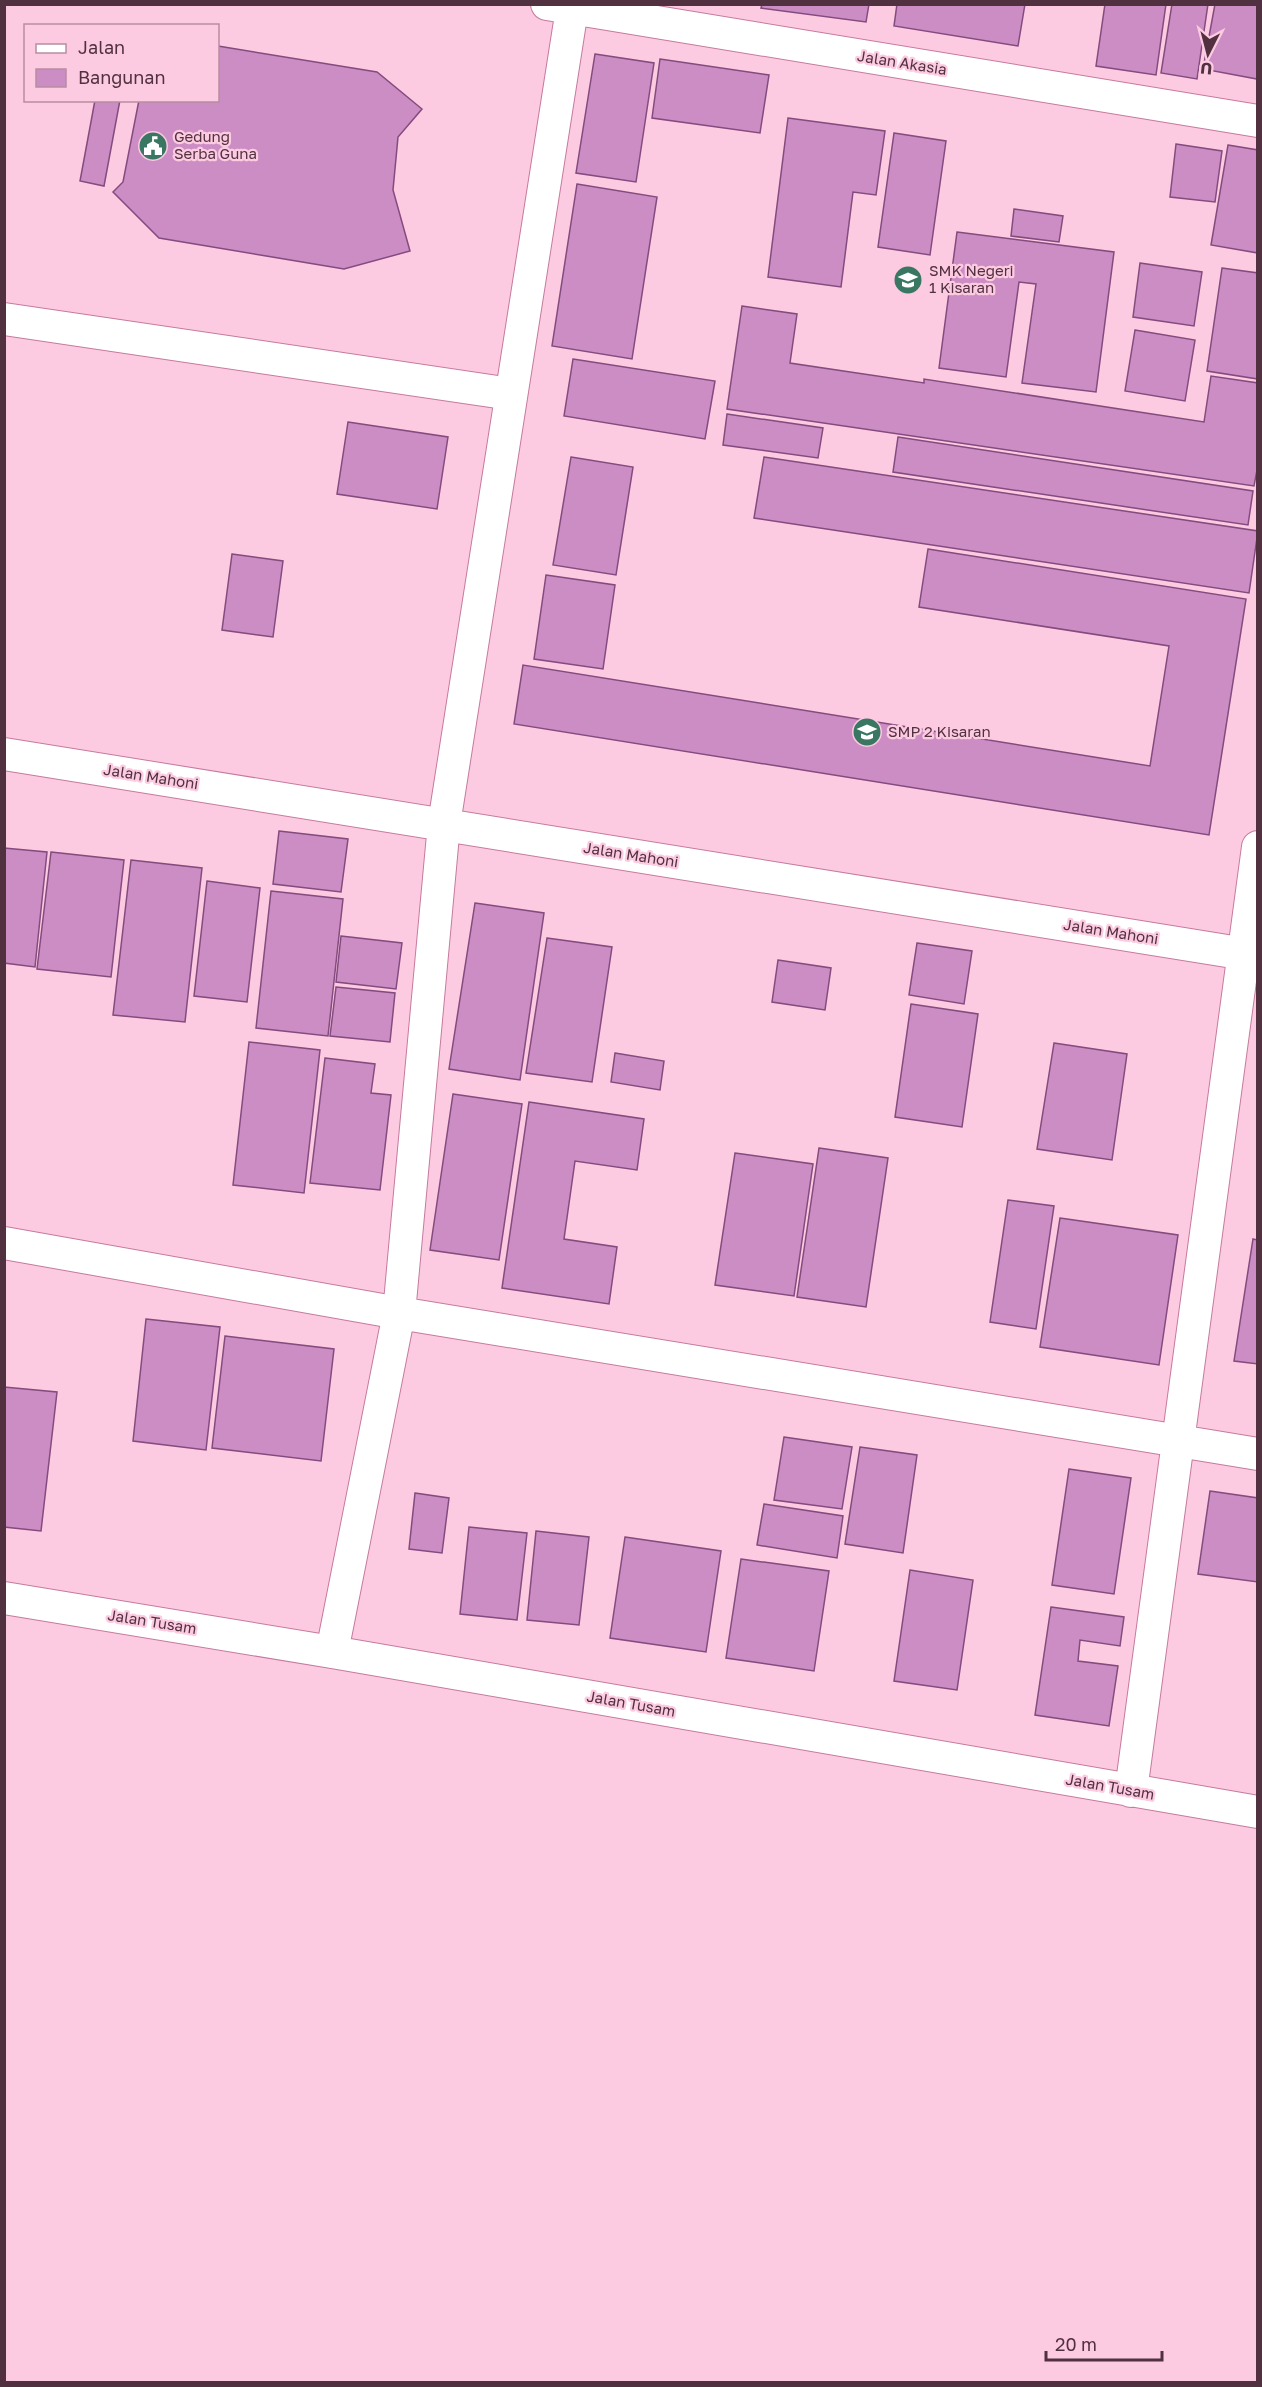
<svg xmlns="http://www.w3.org/2000/svg" width="1262" height="2387" font-family="'Golos Text',sans-serif">
<rect width="100%" height="100%" fill="#fdcbe1"/>
<path fill="#cb8dc4" stroke="#844b7f" stroke-width="1.5" d="M762,4H869L866,22L761,8Z
M897,4H1025L1018,46L894,26Z
M1105,4H1166L1156,75L1096,66Z
M1172,4H1208L1197,79L1161,73Z
M1215,4H1258L1257,79L1203,69Z
M218,46L377,72L422,109L398,137L393,190L410,251L344,269L159,238L113,192L123,182L139,100H218Z
M595,54L654,63L636,182L576,173Z
M660,59L769,75L760,133L652,118Z
M95,100H120L104,186L80,181Z
M788,118L885,131L876,195L853,192L841,287L768,277Z
M894,133L946,141L930,255L878,247Z
M1176,144L1222,151L1215,202L1170,197Z
M1228,145L1258,150V253L1211,245Z
M577,184L657,197L632,359L552,346Z
M1014,209L1063,216L1059,242L1011,236Z
M957,232L1114,252L1096,392L1022,383L1036,284L1019,282L1006,377L939,368Z
M1140,263L1202,272L1194,326L1133,317Z
M1222,268L1258,273V379L1207,371Z
M742,306L797,314L790,363L924,383V379L1204,422L1211,376L1258,383V465L1254,486L727,409Z
M1135,330L1195,340L1185,401L1125,391Z
M573,359L715,381L705,439L564,416Z
M727,414L823,428L818,458L723,445Z
M348,422L448,437L437,509L337,494Z
M898,437L1253,491L1248,525L893,472Z
M571,457L633,467L616,575L553,565Z
M764,457L1258,531L1249,593L754,518Z
M928,549L1246,599L1209,835L514,724L523,665L1150,766L1169,646L919,607Z
M232,554L283,561L273,637L222,630Z
M546,575L615,585L603,669L534,659Z
M279,831L348,839L341,892L273,884Z
M4,848L47,852L35,967L4,963Z
M51,852L124,860L111,977L37,969Z
M131,860L202,868L185,1022L113,1015Z
M207,881L260,888L247,1002L194,996Z
M271,891L343,899L328,1036L256,1028Z
M475,903L544,913L520,1080L449,1069Z
M341,936L402,943L396,989L336,982Z
M547,938L612,947L592,1082L526,1073Z
M917,943L972,951L964,1004L909,995Z
M778,960L831,968L825,1010L772,1002Z
M336,987L395,993L390,1042L330,1036Z
M911,1004L978,1014L962,1127L895,1117Z
M249,1042L320,1050L304,1193L233,1185Z
M1054,1043L1127,1054L1112,1160L1037,1149Z
M615,1053L664,1061L660,1090L611,1082Z
M325,1058L375,1064L371,1093L391,1095L380,1190L310,1183Z
M453,1094L522,1104L499,1260L430,1250Z
M529,1102L644,1119L637,1170L575,1161L564,1239L617,1247L609,1304L502,1288Z
M819,1148L888,1158L866,1307L797,1297Z
M735,1153L813,1164L794,1296L715,1285Z
M1008,1200L1054,1206L1036,1329L990,1322Z
M1060,1218L1178,1235L1159,1365L1040,1347Z
M1253,1239L1258,1240V1364L1234,1361Z
M146,1319L220,1327L206,1450L133,1441Z
M225,1336L334,1349L321,1461L212,1448Z
M4,1387L57,1392L41,1531L4,1527Z
M784,1437L852,1447L842,1509L774,1500Z
M860,1447L917,1455L903,1553L845,1544Z
M1069,1469L1131,1478L1114,1594L1052,1585Z
M1210,1491L1258,1498V1582L1198,1574Z
M415,1493L449,1498L442,1553L409,1549Z
M764,1504L843,1516L837,1558L757,1545Z
M469,1527L527,1533L517,1620L460,1614Z
M536,1531L589,1537L579,1625L527,1620Z
M625,1537L721,1551L706,1652L610,1638Z
M741,1559L829,1571L814,1671L726,1658Z
M910,1570L973,1580L957,1690L894,1681Z
M1051,1607L1124,1617L1120,1646L1080,1640L1078,1661L1118,1666L1109,1726L1035,1715Z"/>
<g fill="none" stroke-linecap="round" stroke-linejoin="round">
<g stroke="#c67a9e" stroke-width="34">
<path id="minor" d="M547,4L1258,121
M4,319L511,394
M4,754L1258,956
M4,1243L399,1313L1258,1454
M4,1598L332,1652L1258,1812
M332,1652L399,1313L444,824L572,9
M1131,1791L1258,847"/>
</g>
<use href="#minor" stroke="#fff" stroke-width="32"/>
</g>
<defs>
<g id="civic-disc" transform="scale(1.5)"><circle r="9.5" fill="#397763" stroke="#fdcbe1"/><path d="M-.6-6.5H3V-4.5H.6V-3L4-1V1h2V6H-6V1h2V-1L-.6-3ZM-1.2 2.5V6h2.4V2.5Z" fill="#fff"/></g>
<g id="school-disc" transform="scale(1.5)"><circle r="9.5" fill="#397763" stroke="#fdcbe1"/><path d="M0-5L7-2L0 1L-7-2ZM-4 1L0 2.5L4 1V4Q0 6-4 4Z" fill="#fff"/></g>
</defs>
<g fill-rule="evenodd">
<use href="#civic-disc" x="153" y="146"/>
<use href="#school-disc" x="908" y="280"/>
<use href="#school-disc" x="867" y="732"/>
</g>
<g text-anchor="middle" stroke-width="4.5" stroke-linejoin="round" paint-order="stroke">
<g font-size="15" fill="#513140" stroke="#fdcbe1">
<text transform="translate(902 63) rotate(9)" y="5">Jalan Akasia</text>
<text transform="translate(151 777) rotate(9)" y="5">Jalan Mahoni</text>
<text transform="translate(631 855) rotate(9)" y="5">Jalan Mahoni</text>
<text transform="translate(1111 932) rotate(9)" y="5">Jalan Mahoni</text>
<text transform="translate(152 1622) rotate(9)" y="5">Jalan Tusam</text>
<text transform="translate(631 1704) rotate(10)" y="5">Jalan Tusam</text>
<text transform="translate(1110 1787) rotate(10)" y="5">Jalan Tusam</text>
</g>
<g font-size="15" fill="#513140" stroke="#fdcbe1" text-anchor="start">
<text x="174" y="142">Gedung<tspan x="174" dy="17">Serba Guna</tspan></text>
<text x="929" y="276">SMK Negeri<tspan x="929" dy="17">1 Kisaran</tspan></text>
<text x="888" y="737">SMP 2 Kisaran</text>
</g>
</g>
<rect width="1262" height="2387" fill="none" stroke="#513140" stroke-width="12"/>
<rect x="24" y="24" width="195" height="78" fill="#fdcbe1" stroke="#b88da1" stroke-width="1.5"/>
<rect x="36" y="44" width="30" height="9" fill="#ffffff" stroke="#b88da1" stroke-width="1.5"/>
<text x="78" y="54" font-size="18" fill="#513140">Jalan</text>
<rect x="36" y="69" width="30" height="18" fill="#cb8dc4" stroke="#b88da1" stroke-width="1.5"/>
<text x="78" y="84" font-size="18" fill="#513140">Bangunan</text>
<g transform="translate(1208 54) rotate(186)" stroke="#fdcbe1" stroke-width="4.5" paint-order="stroke">
<path d="M0-4.5L10 22L0 15L-10 22Z" fill="#513140"/>
<text y="-9" font-size="16" font-weight="bold" text-anchor="middle" fill="#513140">U</text>
</g>
<path d="M1046 2351v9h116v-9" fill="none" stroke="#513140" stroke-width="3"/>
<text x="1055" y="2351" font-size="18" fill="#513140" stroke="#fdcbe1" stroke-width="4.5" paint-order="stroke">20 m</text>
</svg>
